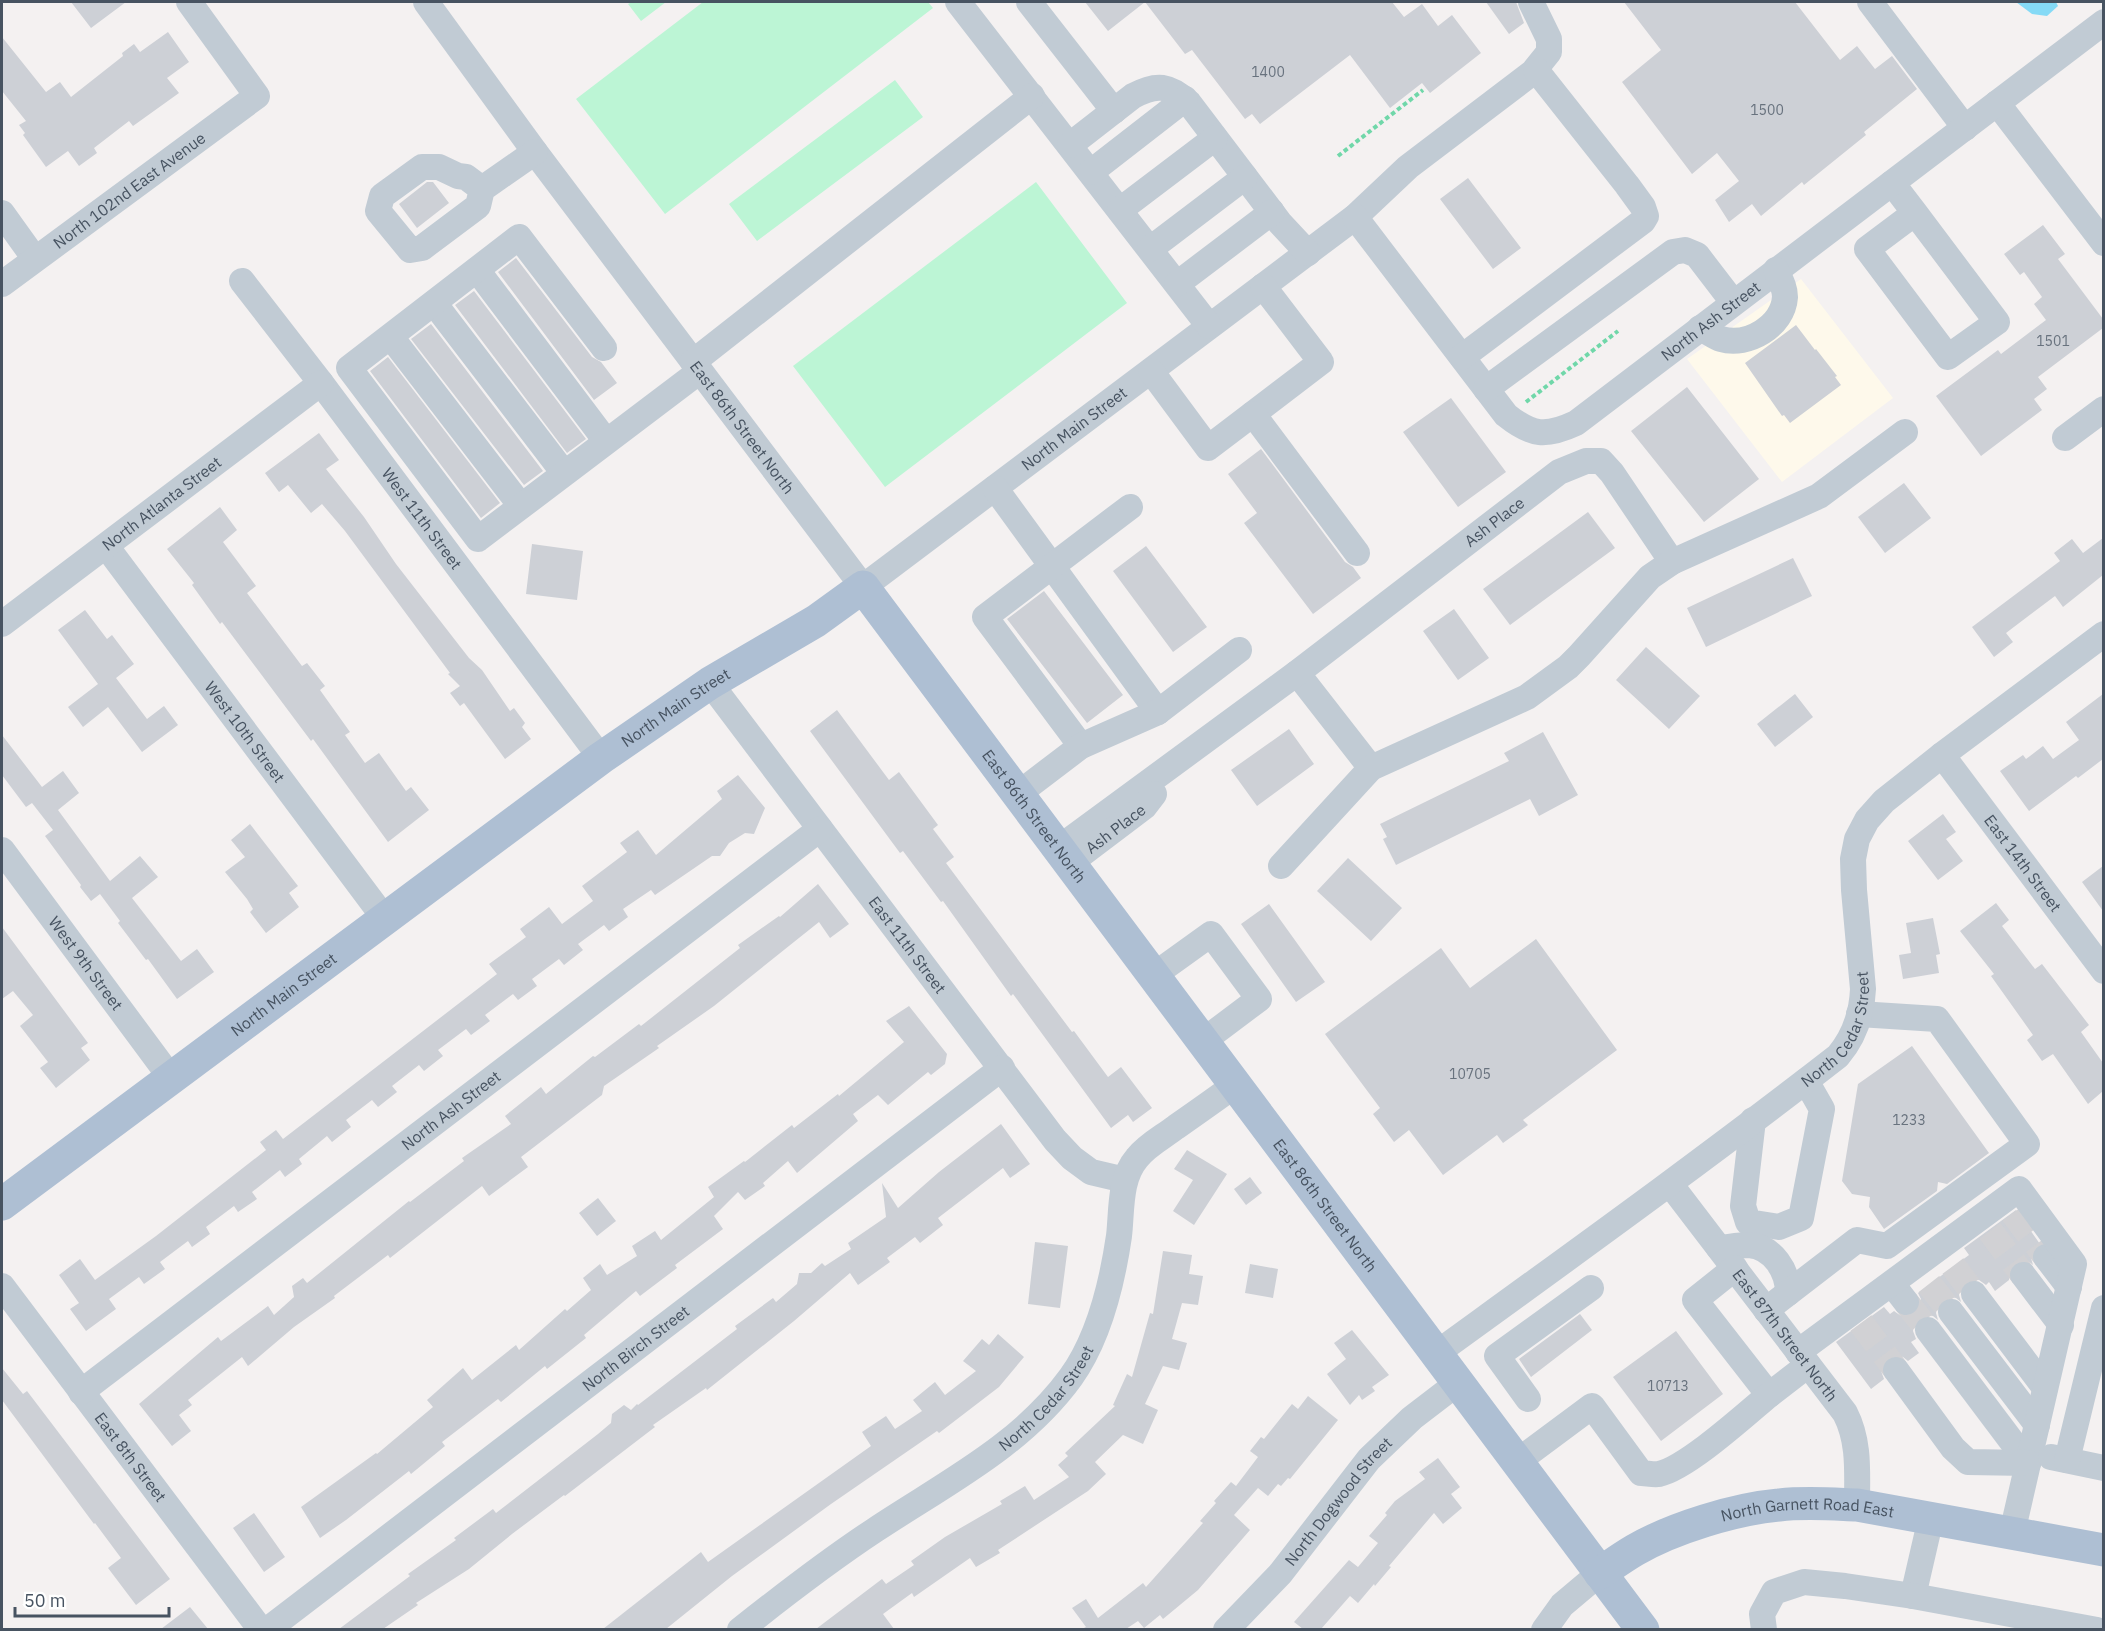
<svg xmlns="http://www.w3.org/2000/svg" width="2105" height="1631" font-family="'IBM Plex Sans',sans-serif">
<rect width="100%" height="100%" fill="#f4f1f1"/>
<path fill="#fef9eb" d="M1801,279L1893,398L1782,482L1687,359Z"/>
<path fill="#bcf5d5" d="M632,2H666L641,21L628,4Z
M703,2H928L933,8L665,214L576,99Z
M895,80L923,117L757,241L729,204Z
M1036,182L1127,303L885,487L793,366Z"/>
<path fill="#85daf6" d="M2016,2H2056L2058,6L2047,16L2032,14Z"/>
<path fill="#cdd0d6" d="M71,2H126L91,28Z
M1085,2H1392L1404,17L1422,4L1438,26L1452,15L1481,53L1430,93L1422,83L1390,108L1350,55L1260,124L1252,114L1245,119L1192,50L1185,54L1145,2L1108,31Z
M1486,2H1516L1524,23L1509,34Z
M1624,2H1795L1840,60L1857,46L1875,69L1892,56L1917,89L1864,132L1866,135L1804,185L1802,182L1761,216L1752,204L1729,222L1715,200L1739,181L1717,153L1692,174L1622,82L1661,50Z
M168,32L189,62L167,78L179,93L133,126L129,121L94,148L97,153L79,166L68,151L46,167L23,135L25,133L19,125L26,121L2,91V37L46,92L60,82L71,97L123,56L122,53L134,44L140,52Z
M1468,178L1521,248L1493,269L1440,199Z
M427,182H433L449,203L417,228L399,204Z
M2043,225L2065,254L2058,259L2103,319V328L2038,377L2047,389L2034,399L2042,410L1981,456L1936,396L1998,350L2001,354L2046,320L2034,304L2042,297L2024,272L2020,275L2004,254Z
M516,258L592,357L601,362L617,383L594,400L498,272Z
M474,291L586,439L567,453L455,305Z
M431,324L543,471L524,485L411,339Z
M1796,325L1815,350L1816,349L1837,376L1835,377L1841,385L1790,423L1784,415L1782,416L1745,363Z
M388,357L500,503L481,518L370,371Z
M1687,387L1759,479L1704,522L1631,431Z
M1451,398L1506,472L1458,507L1403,432Z
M319,433L339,460L326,469L364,517L396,564L469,658L482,670L510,711L514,708L525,723L522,727L531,739L505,759L464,703L460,706L450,693L460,686L448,674L450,673L345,531L322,504L311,513L288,485L279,492L265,473Z
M1261,449L1345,562L1353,567L1361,578L1313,614L1244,523L1257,513L1228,474Z
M1904,483L1931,518L1885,553L1858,517Z
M220,507L237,530L223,542L256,586L247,593L302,666L307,663L325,686L320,690L350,732L345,735L365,763L379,753L406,791L411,787L429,810L388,842L313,739L311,741L222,622L220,624L192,585L194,583L167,549Z
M1588,512L1615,548L1510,625L1483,589Z
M2103,538V575L2063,607L2055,596L2006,633L2013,642L1994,657L1972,627L2060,561L2054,553L2072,539L2083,553Z
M532,544L583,551L577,600L526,594Z
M1146,546L1207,627L1173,652L1113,571Z
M1793,558L1812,596L1706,647L1687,608Z
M1044,591L1123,695L1087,723L1007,619Z
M1454,609L1489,658L1458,680L1423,631Z
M85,610L107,639L112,635L134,664L116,678L147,719L164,706L178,725L142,752L108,707L83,727L68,707L98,684L58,630Z
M1646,647L1700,696L1669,729L1616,680Z
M1795,694L1813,717L1775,747L1757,724Z
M2103,694V759L2078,778L2076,776L2029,811L2000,771L2023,755L2026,759L2043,746L2053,759L2079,740L2066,722Z
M837,710L889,780L899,772L938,825L933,829L954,857L946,863L1072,1032L1074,1031L1108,1077L1121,1067L1152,1108L1133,1122L1128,1115L1111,1128L1013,994L1011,996L943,901L941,902L903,851L900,853L810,731Z
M1289,729L1314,764L1257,806L1231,770Z
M1543,732L1578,795L1539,816L1530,799L1396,865L1383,839L1387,837L1380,824L1509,761L1504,753Z
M2,735L42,787L63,771L79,793L58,810L110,881L140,856L158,877L132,898L181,961L197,949L214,972L177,999L148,959L146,960L118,923L120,921L100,894L91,901L80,887L81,885L45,836L53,830L32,803L26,807L2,775Z
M738,775L765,808L754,834L745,833L729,843L720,856H712L655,895L651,890L623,909L628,917L609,931L604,925L578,944L583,950L564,965L559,959L532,979L537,986L518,1000L513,994L485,1015L490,1021L471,1035L466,1029L438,1050L443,1056L424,1071L419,1065L392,1086L397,1092L378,1107L372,1100L346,1120L351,1127L332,1142L327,1136L299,1159L302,1164L285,1177L280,1170L252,1192L257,1199L238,1212L234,1206L206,1227L210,1234L192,1247L188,1241L160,1262L165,1269L144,1284L139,1277L109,1299L116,1309L86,1331L70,1309L79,1303L59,1275L80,1259L95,1280L156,1236L266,1150L260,1142L276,1130L283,1139L497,974L489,964L526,937L520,929L549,907L562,924L593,901L582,886L627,852L620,843L638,830L656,855L722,799L717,791Z
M1943,814L1956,832L1946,839L1963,861L1938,880L1908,841Z
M250,824L298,886L289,893L299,907L266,933L250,912L253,909L247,899L225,872L245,857L231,840Z
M1348,858L1402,908L1371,941L1317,891Z
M2103,866V911L2082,882Z
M818,884L849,924L830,938L819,922L714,1006L657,1046L659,1048L604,1086L602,1095L521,1157L528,1167L489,1196L482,1186L390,1258L388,1255L334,1296L335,1298L294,1327L248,1366L242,1357L188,1400L192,1405L179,1415L191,1431L172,1446L139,1404L218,1337L221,1341L268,1306L274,1315L294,1297L292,1286L303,1278L307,1283L409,1201L410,1202L464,1161L462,1158L511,1124L505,1116L541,1087L546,1094L593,1056L595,1057L639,1024L641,1026L740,948L738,945L779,916L780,917Z
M1996,903L2009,920L2002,926L2035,969L2042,964L2089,1025L2081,1032L2103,1063V1091L2088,1104L2053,1054L2042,1061L2027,1040L2033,1035L1991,976L1994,974L1960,931Z
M1269,904L1325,982L1296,1002L1241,924Z
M1933,918L1940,954L1936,955L1939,973L1903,979L1899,955L1911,953L1906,923Z
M2,927L88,1043L81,1048L90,1060L56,1088L40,1068L48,1062L20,1026L33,1015L13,991L2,999Z
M1536,939L1617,1050L1523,1120L1528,1125L1503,1143L1497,1135L1443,1175L1409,1130L1394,1142L1373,1114L1380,1108L1325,1034L1441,948L1470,988Z
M909,1006L947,1054L945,1064L931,1075L928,1072L888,1105L878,1095L853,1114L858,1121L797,1173L788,1161L763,1183L765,1186L745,1200L738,1192L714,1216L723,1229L675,1265L677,1268L640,1296L636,1291L584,1335L586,1338L547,1369L545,1366L501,1402L498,1399L442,1442L445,1446L411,1474L409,1471L346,1520L320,1538L301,1507L376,1453L377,1454L433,1407L427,1400L463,1368L472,1380L516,1345L519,1350L565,1309L567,1311L591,1290L583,1278L600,1264L607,1275L637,1256L632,1246L655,1231L661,1240L714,1197L708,1187L744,1161L745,1162L792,1125L794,1128L838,1094L839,1096L904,1042L886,1021Z
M1912,1046L1989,1153L1947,1184L1938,1182L1937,1191L1884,1229L1869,1207L1870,1197L1852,1194L1842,1181L1858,1084Z
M1001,1124L1030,1164L1010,1178L1003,1168L938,1218L943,1225L920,1243L915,1237L887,1258L890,1262L858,1285L850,1273L794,1321L707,1390L706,1388L653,1425L655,1427L565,1496L564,1495L512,1534L469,1569L416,1603L418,1605L383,1629H339L410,1576L408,1574L456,1540L454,1538L493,1509L496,1513L598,1434L611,1423L612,1414L624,1405L631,1410L637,1404L638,1405L737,1329L735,1326L773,1298L776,1302L797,1284L799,1273H811L822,1263L825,1266L851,1249L848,1243L886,1217L882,1183L898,1208L939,1172Z
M1187,1150L1227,1174L1194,1225L1173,1211L1193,1180L1174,1169Z
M1250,1177L1262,1193L1246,1205L1234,1189Z
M598,1198L616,1221L597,1236L579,1213Z
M2016,1210L2040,1244L2032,1252L2031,1258L2033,1265L2028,1261L2022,1260L2014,1263L2009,1270V1280L1995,1291L1989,1282L1986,1285L1979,1280L1973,1279L1965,1282L1960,1289L1959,1295L1961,1302L1956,1298L1950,1297L1942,1300L1937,1307L1936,1313L1938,1320L1933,1316L1926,1315L1919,1318L1914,1324L1913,1331L1916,1339L1911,1342L1919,1353L1908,1361L1903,1357L1895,1355L1887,1358L1882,1365L1881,1371L1884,1379L1871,1389L1836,1342L1884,1307L1890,1314L1894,1311L1901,1316L1907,1317L1915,1314L1920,1307L1921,1299L1918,1293L1969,1255L1964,1248Z
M1035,1242L1068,1246L1060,1308L1028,1304Z
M1163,1251L1192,1255L1189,1274L1203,1276L1198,1305L1182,1303L1172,1339L1187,1343L1179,1370L1163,1366L1145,1404L1158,1410L1143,1444L1123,1435L1095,1462L1106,1474L1088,1491L998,1550L1000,1553L976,1567L970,1558L914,1597L912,1593L883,1614L894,1629H816L882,1579L886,1584L914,1565L911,1561L945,1537L1002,1504L1000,1501L1025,1486L1034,1500L1069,1477L1058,1465L1068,1456L1065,1453L1115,1406L1113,1405L1127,1374L1132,1377L1150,1313L1153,1314Z
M1250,1264L1278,1269L1273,1298L1245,1293Z
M1580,1314L1592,1330L1531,1377L1519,1359Z
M1352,1330L1389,1375L1372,1387L1375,1391L1362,1400L1359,1395L1350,1405L1327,1374L1346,1359L1334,1343Z
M1676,1331L1723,1394L1661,1441L1613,1377Z
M998,1334L1024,1357L999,1387L939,1433L937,1431L831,1504L732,1576L666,1629H603L701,1552L708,1562L871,1446L862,1432L886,1416L895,1429L922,1411L913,1400L935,1382L945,1395L976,1371L963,1361L982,1339L989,1345Z
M2,1368L23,1394L27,1391L170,1579L136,1605L108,1568L121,1558L95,1523L94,1524L2,1400Z
M1308,1396L1338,1420L1290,1479L1288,1478L1281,1486L1278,1484L1268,1496L1258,1488L1234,1515L1250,1530L1198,1590L1163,1619L1160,1615L1144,1628L1138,1621L1126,1629H1082L1086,1627L1072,1608L1086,1599L1098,1618L1143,1583L1146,1587L1203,1523L1200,1521L1216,1503L1214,1501L1231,1482L1236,1486L1258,1457L1250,1451L1261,1437L1264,1439L1292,1404L1298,1409Z
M1438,1458L1460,1487L1451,1494L1462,1508L1443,1524L1434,1513L1389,1566L1391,1567L1375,1586L1374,1584L1358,1603L1350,1596L1321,1629H1303L1294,1622L1349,1560L1358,1567L1378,1543L1369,1536L1387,1515L1385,1513L1395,1501L1425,1479L1419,1472Z
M254,1513L285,1557L264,1572L233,1528Z
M190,1607L208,1629H161Z"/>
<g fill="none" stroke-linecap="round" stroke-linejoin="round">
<path stroke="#d1d1d4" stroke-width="26" stroke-dasharray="26 13" stroke-linecap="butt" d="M2013,1213L2046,1257
M1990,1231L2023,1275
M1953,1266L1974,1294
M1929,1284L1951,1312
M1906,1302L1928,1330
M1861,1323L1896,1370"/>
<path stroke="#70d7a9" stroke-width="4" stroke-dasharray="4.5 3" stroke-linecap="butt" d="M1338,156L1423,90
M1526,402L1618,331"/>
<g stroke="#c1cbd4" stroke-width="26">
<path id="s1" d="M426,2L535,152L863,587L1355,217L1408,167L1533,72L1549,52V39L1531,2"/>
<path d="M958,2L1209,326"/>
<path d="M1029,2L1114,111"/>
<path d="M1870,2L1965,128"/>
<path d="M1997,103L2104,243"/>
<path d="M1070,145L1133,96C1157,83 1169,85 1189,103L1280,223L1308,253"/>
<path d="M1091,172L1185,99"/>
<path d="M1892,183L1915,213L1997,322L1948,357L1867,249L1915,213"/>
<path d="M482,189L466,177L458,176L439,167H422L382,196L378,211L410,250L422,248L478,206L482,189L535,152"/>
<path d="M1120,210L1215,138"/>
<path d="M2,213L35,259"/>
<path id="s2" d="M1355,217L1506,415C1532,436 1546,437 1576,423L2104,22"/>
<path d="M1150,249L1245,177"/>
<path d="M477,270L606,441"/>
<path id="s3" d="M242,281L321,383L601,758"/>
<path id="s4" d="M2,284L257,96L189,2"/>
<path d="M1177,284L1272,212"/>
<path d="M434,303L564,473"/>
<path d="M1700,328C1707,331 1714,337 1721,339C1748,347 1783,326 1785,297C1785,287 1780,279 1776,270"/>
<path d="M391,337L521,506"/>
<path d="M604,348L519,237L349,368L478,539L700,371"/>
<path d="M1462,357L1643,221L1646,216L1643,207L1627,185L1536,70"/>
<path d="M693,362L1032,96"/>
<path d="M1151,371L1208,448L1321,362L1263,286"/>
<path d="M1486,389L1673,252L1685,250L1697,255L1733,302"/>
<path d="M1253,414L1357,553"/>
<path d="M2065,438L2104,409"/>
<path d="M995,488L1158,712"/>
<path id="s5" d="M106,546L385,919"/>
<path id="s6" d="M2,624L321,383"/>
<path d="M1297,673L1371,768"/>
<path id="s7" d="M710,683L1055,1140L1072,1158L1091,1172L1125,1180"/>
<path d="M1081,746L985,617L1130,507"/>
<path id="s8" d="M1942,755L2104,971"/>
<path d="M1018,794L1081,746L1158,712L1239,650"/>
<path id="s9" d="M1059,848L1297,673L1559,472L1586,461H1601L1612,473L1672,562"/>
<path id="s10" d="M2,850L171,1078"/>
<path id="s11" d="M1070,863L1144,807L1154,794"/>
<path d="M1281,866L1371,768L1527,697L1568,667L1579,656L1650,577L1672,562L1819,496L1905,432"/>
<path d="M1154,975L1211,934L1259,999L1203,1041"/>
<path d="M1753,1120L1743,1206L1748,1222L1779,1227L1801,1218L1822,1109L1806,1081"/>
<path id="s12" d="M1670,1184L1845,1413C1860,1442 1857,1473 1857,1505"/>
<path d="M1719,1248C1729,1247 1739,1245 1749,1245C1773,1247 1788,1271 1788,1293"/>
<path d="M2046,1257L2069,1287"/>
<path d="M1735,1268L1695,1300L1769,1395L1808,1365"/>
<path d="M2023,1275L2061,1325"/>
<path d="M1892,1284L1906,1302"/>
<path id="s13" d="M2,1286L261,1630"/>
<path d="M1974,1294L2045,1388"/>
<path d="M1766,1310L1857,1240L1887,1246L2027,1144L1937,1019L1859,1014"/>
<path d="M1951,1312L2037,1425"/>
<path d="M1928,1330L2028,1463"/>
<path d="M1798,1352L2019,1189L2074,1264L2012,1533"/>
<path id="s14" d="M1437,1353C1572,1255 1707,1158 1838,1056C1854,1037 1862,1013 1863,989L1854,890L1853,859L1857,839L1867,820L1884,801L1942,755L2104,634"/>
<path d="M1896,1370L1953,1448L1968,1462L2028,1463"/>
<path id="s15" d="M81,1392L820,829"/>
<path d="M1528,1399L1497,1356L1591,1288"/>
<path d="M2051,1457L2104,1468"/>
<path d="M2067,1460L2104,1308"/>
<path d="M1518,1461L1592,1406L1641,1473C1646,1473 1654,1475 1659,1474C1687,1468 1745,1415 1769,1395"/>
<path d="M1913,1596L1931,1518"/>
<path id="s16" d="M267,1630L1002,1068"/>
<path id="s17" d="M740,1630C784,1595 828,1561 875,1530C944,1484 1021,1446 1071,1377C1099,1338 1112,1284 1119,1236C1122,1211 1119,1179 1137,1158C1147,1145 1163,1137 1176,1127C1196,1113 1216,1099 1235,1085"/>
<path id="s18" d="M1226,1630L1280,1574L1369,1459L1412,1418L1459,1382"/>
<path d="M1544,1630L1562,1605L1600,1573"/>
<path d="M1764,1630L1762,1614L1774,1592L1804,1582L1845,1586L1913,1596L2097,1630"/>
</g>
<g stroke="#aebfd3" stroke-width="33">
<path id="s19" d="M2,1204L601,758L710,683L816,621L863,587L1643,1630"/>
<path id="s20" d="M1600,1573C1612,1565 1623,1557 1635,1550C1673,1528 1735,1509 1779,1505C1805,1502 1831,1504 1857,1505L2104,1550"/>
</g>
</g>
<g text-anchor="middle" stroke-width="4.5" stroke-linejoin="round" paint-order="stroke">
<g font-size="14" fill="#68727e">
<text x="1268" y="77">1400</text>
<text x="1767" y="115">1500</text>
<text x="2053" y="346">1501</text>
<text x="1470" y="1079">10705</text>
<text x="1909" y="1125">1233</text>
<text x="1668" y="1391">10713</text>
</g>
<g font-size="16" fill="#475361" stroke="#fff">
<text dy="6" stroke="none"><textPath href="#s4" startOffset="158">North 102nd East Avenue</textPath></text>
<text dy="6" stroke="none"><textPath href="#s2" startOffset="494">North Ash Street</textPath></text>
<text dy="6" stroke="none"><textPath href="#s1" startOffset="530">East 86th Street North</textPath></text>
<text dy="6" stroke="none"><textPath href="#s1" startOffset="994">North Main Street</textPath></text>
<text dy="6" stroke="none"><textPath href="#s6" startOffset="200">North Atlanta Street</textPath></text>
<text dy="6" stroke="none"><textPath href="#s3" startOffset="298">West 11th Street</textPath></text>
<text dy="6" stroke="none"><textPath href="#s9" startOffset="544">Ash Place</textPath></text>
<text dy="6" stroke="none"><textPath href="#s19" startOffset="837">North Main Street</textPath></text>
<text dy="6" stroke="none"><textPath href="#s5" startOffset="232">West 10th Street</textPath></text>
<text dy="6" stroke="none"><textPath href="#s19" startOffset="1346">East 86th Street North</textPath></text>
<text dy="6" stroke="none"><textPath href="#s11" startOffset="57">Ash Place</textPath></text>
<text dy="6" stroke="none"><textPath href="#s8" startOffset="135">East 14th Street</textPath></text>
<text dy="6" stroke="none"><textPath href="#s7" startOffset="328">East 11th Street</textPath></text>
<text dy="6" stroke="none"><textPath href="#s10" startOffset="141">West 9th Street</textPath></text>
<text dy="6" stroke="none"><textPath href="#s19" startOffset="351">North Main Street</textPath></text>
<text dy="6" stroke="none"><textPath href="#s14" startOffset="522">North Cedar Street</textPath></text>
<text dy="6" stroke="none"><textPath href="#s15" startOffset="465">North Ash Street</textPath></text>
<text dy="6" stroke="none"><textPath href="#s19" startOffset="1832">East 86th Street North</textPath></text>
<text dy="6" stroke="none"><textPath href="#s12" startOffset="190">East 87th Street North</textPath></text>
<text dy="6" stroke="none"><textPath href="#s16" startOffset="464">North Birch Street</textPath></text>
<text dy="6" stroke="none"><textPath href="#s17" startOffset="386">North Cedar Street</textPath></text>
<text dy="6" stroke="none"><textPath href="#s13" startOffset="214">East 8th Street</textPath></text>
<text dy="6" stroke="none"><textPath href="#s18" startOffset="171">North Dogwood Street</textPath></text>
<text dy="6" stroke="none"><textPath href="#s20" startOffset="222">North Garnett Road East</textPath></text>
</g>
</g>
<rect width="2105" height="1631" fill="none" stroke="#475361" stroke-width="6"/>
<path d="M15 1607v9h154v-9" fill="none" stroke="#475361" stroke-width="3"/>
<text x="24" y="1607" font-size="18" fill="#475361" stroke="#ffffff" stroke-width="4.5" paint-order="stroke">50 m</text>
</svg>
